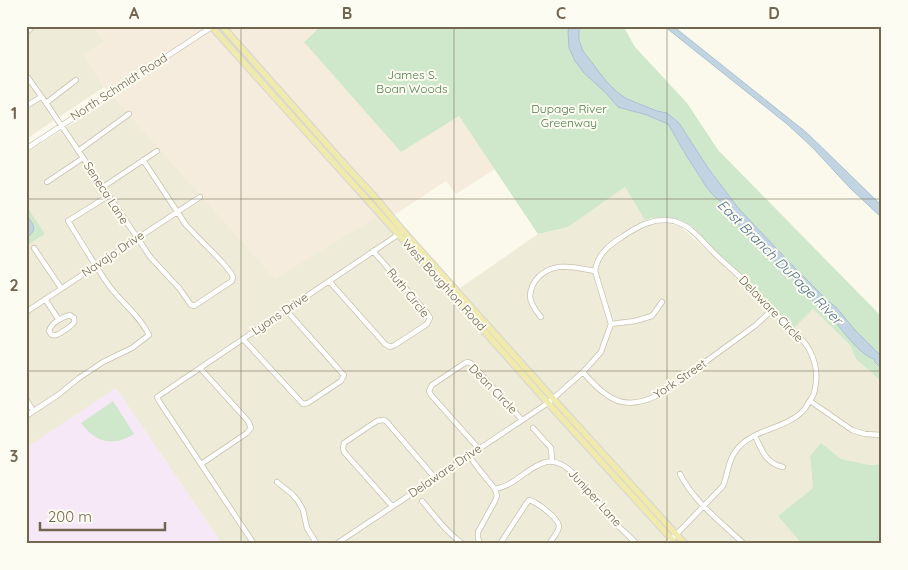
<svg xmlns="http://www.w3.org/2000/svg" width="908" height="570" font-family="Quicksand,sans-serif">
<rect width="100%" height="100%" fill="#faf9eb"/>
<path fill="#eeebd8" d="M26,26H93L104,42L84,55L104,87L26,139Z
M114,97L275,278L377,216L394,233L670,544H222L116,388L26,448V246L45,234L26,205V153Z
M625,187L648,225L666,223L680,226L732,273L790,331L813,309L850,345L856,359L882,382V464L870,465L841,459L821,443L810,456L813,488L778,516L802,544H688L679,536L556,398L460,288L538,234L568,227Z"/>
<path fill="#f6ecde" d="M93,26H206L377,216L275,279L104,87L84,55L103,42Z
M225,26H317L319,28L304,42L459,116L495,169L456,194L446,181L393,216L363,181Z"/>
<path fill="#f6e8f7" d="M116,388L222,544H26V448Z"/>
<path fill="#cfe7cb" d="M317,26H623L635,47L687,103L718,150L882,317V382L856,359L850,345L813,309L794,328C769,302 743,277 717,252C707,243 699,229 686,223C673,217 659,216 645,220L625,187L568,227L538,234L459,116L401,152L304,42L319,28Z
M26,205L45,234L26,246Z
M113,401L134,434C113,447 96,443 81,423Z
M821,443L841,459L870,465L882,464V544H802L778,516L813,488L810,456Z"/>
<path fill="#c2d4e2" stroke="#a9c1d3" d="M569,26H579V40L583,51L606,81L617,92L627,99L657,111L667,113L679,123L708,168L739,209L794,267L828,301L836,307L855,330L882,357V369L875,362L874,359C860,355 845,333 835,322L833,317L812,300L795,281L773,259L761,250L741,228L720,201L715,197L707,188L686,155L668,124L647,115L618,107L606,93L584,73L575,61L569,48L568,32Z
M664,26H673L807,133L882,206V218L850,188L812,147L787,124Z
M26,214C33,225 39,229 26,238Z"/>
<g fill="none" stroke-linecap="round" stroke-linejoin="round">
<g stroke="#c9c1af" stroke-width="6">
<path id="minor" d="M26,33L33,26
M26,75L46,103L151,258L179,288L191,305L194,306L229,283L232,281L233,277L231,273L223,263L186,225L143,160
M46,103L76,80
M26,106L41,97
M26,149L213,26
M78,151L129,114
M47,182L83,158
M103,187L157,151
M34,248L61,288
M329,281L385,344L390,347L395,345L427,324L430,318L427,313L373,251
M45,299L59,320
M26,312L200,197
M70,315L74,318C74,319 75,321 74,322C74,325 58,335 56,335C51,336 51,334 49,331C51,323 62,317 70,315Z
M541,317C536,311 530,303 530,296C531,280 544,269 559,267C570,266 584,269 595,271C597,255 609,245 622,237C638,226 654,217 674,221C680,223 687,226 691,230C699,236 705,244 712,251C719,258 727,265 735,272C748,284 759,297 772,310C783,321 804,338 810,351C816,363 818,375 815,388C815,393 812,398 809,402C807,405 806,408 803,411C785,429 754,429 738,448C728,459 728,474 723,486L667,544
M611,324L635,321L652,316L662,302
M243,339L303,404L308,403L341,381L344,375L342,373L286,310
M200,368L248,421L251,428L247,433L201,464
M583,372C608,402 627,413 664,392L756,325L772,310
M26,399L33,411
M810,401L852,430L865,434L882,435
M26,416L58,395L79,378L103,362L132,348L149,335C140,316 123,304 110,287C95,266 82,243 68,221L108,196
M533,428L551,448L552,462
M755,436C762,450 765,463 783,467
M479,449L431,395L429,391L432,385L465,363L468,362L472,364L522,420
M469,456L478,468L495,489L497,496L495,501L478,532V538L480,544
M680,474C694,502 721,522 744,544
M277,482L292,494L298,501L303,510L307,528L317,544
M495,489C515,486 527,467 546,462C570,456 598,504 612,520C620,528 629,536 637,544
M422,501C435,516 446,532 463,544
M392,506L344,452L343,448L344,443L377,421L383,420L386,421L435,478
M254,544L159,401L157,397L399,234
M336,544L548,403L583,372L601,352L611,324L595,271
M500,544L526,504L529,500C537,502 558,518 559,526C559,532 552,539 549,544"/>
</g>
<g stroke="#dbd7d2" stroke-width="8">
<path id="major" d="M211,26L398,234L548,403L676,544
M222,26L346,166L374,196L403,231L557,403L685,544"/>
</g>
<use href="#minor" stroke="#fff" stroke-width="4.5"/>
<use href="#major" stroke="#f0eaac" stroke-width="5.5"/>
</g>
<path fill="none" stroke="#736651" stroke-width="1" stroke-opacity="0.55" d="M241,26V544M454,26V544M667,26V544M26,199H882M26,371H882"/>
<g text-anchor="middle" stroke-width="4" stroke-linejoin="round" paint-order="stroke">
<g font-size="12" fill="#4e7c4e" stroke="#fdfcf2">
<text x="412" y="79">James S.<tspan x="412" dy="14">Boan Woods</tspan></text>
<text x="569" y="113">Dupage River<tspan x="569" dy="14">Greenway</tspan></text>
</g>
<g font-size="12" fill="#736651" stroke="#fdfcf2">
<text transform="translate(119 87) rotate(-33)" y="4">North Schmidt Road</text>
<text transform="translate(106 193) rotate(57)" y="4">Seneca Lane</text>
<text transform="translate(113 254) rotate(-34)" y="4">Navajo Drive</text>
<text transform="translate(444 285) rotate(48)" y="4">West Boughton Road</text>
<text transform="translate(408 293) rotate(51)" y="4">Ruth Circle</text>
<text transform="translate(771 309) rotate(46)" y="4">Delaware Circle</text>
<text transform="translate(280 314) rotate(-34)" y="4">Lyons Drive</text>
<text transform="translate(680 379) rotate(-34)" y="4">York Street</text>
<text transform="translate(493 389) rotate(46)" y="4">Dean Circle</text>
<text transform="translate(445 471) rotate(-34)" y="4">Delaware Drive</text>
<text transform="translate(595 498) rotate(48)" y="4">Juniper Lane</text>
</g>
<g font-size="14" font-style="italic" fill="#547690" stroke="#fdfcf2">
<text transform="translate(780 262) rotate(45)" y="5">East Branch DuPage River</text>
</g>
</g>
<rect width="908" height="570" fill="none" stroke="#fdfcf2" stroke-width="55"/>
<path d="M40 522v8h125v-8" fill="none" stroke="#736651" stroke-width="2.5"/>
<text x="48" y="522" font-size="15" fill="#736651" stroke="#fdfcf2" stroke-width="4" paint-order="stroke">200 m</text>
<rect x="28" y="28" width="852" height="514" fill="none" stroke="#736651" stroke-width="2"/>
<g font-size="16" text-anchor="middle" font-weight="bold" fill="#736651">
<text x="134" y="19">A</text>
<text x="347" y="19">B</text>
<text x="561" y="19">C</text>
<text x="774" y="19">D</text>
<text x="14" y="119">1</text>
<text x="14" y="291">2</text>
<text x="14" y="462">3</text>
</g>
</svg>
